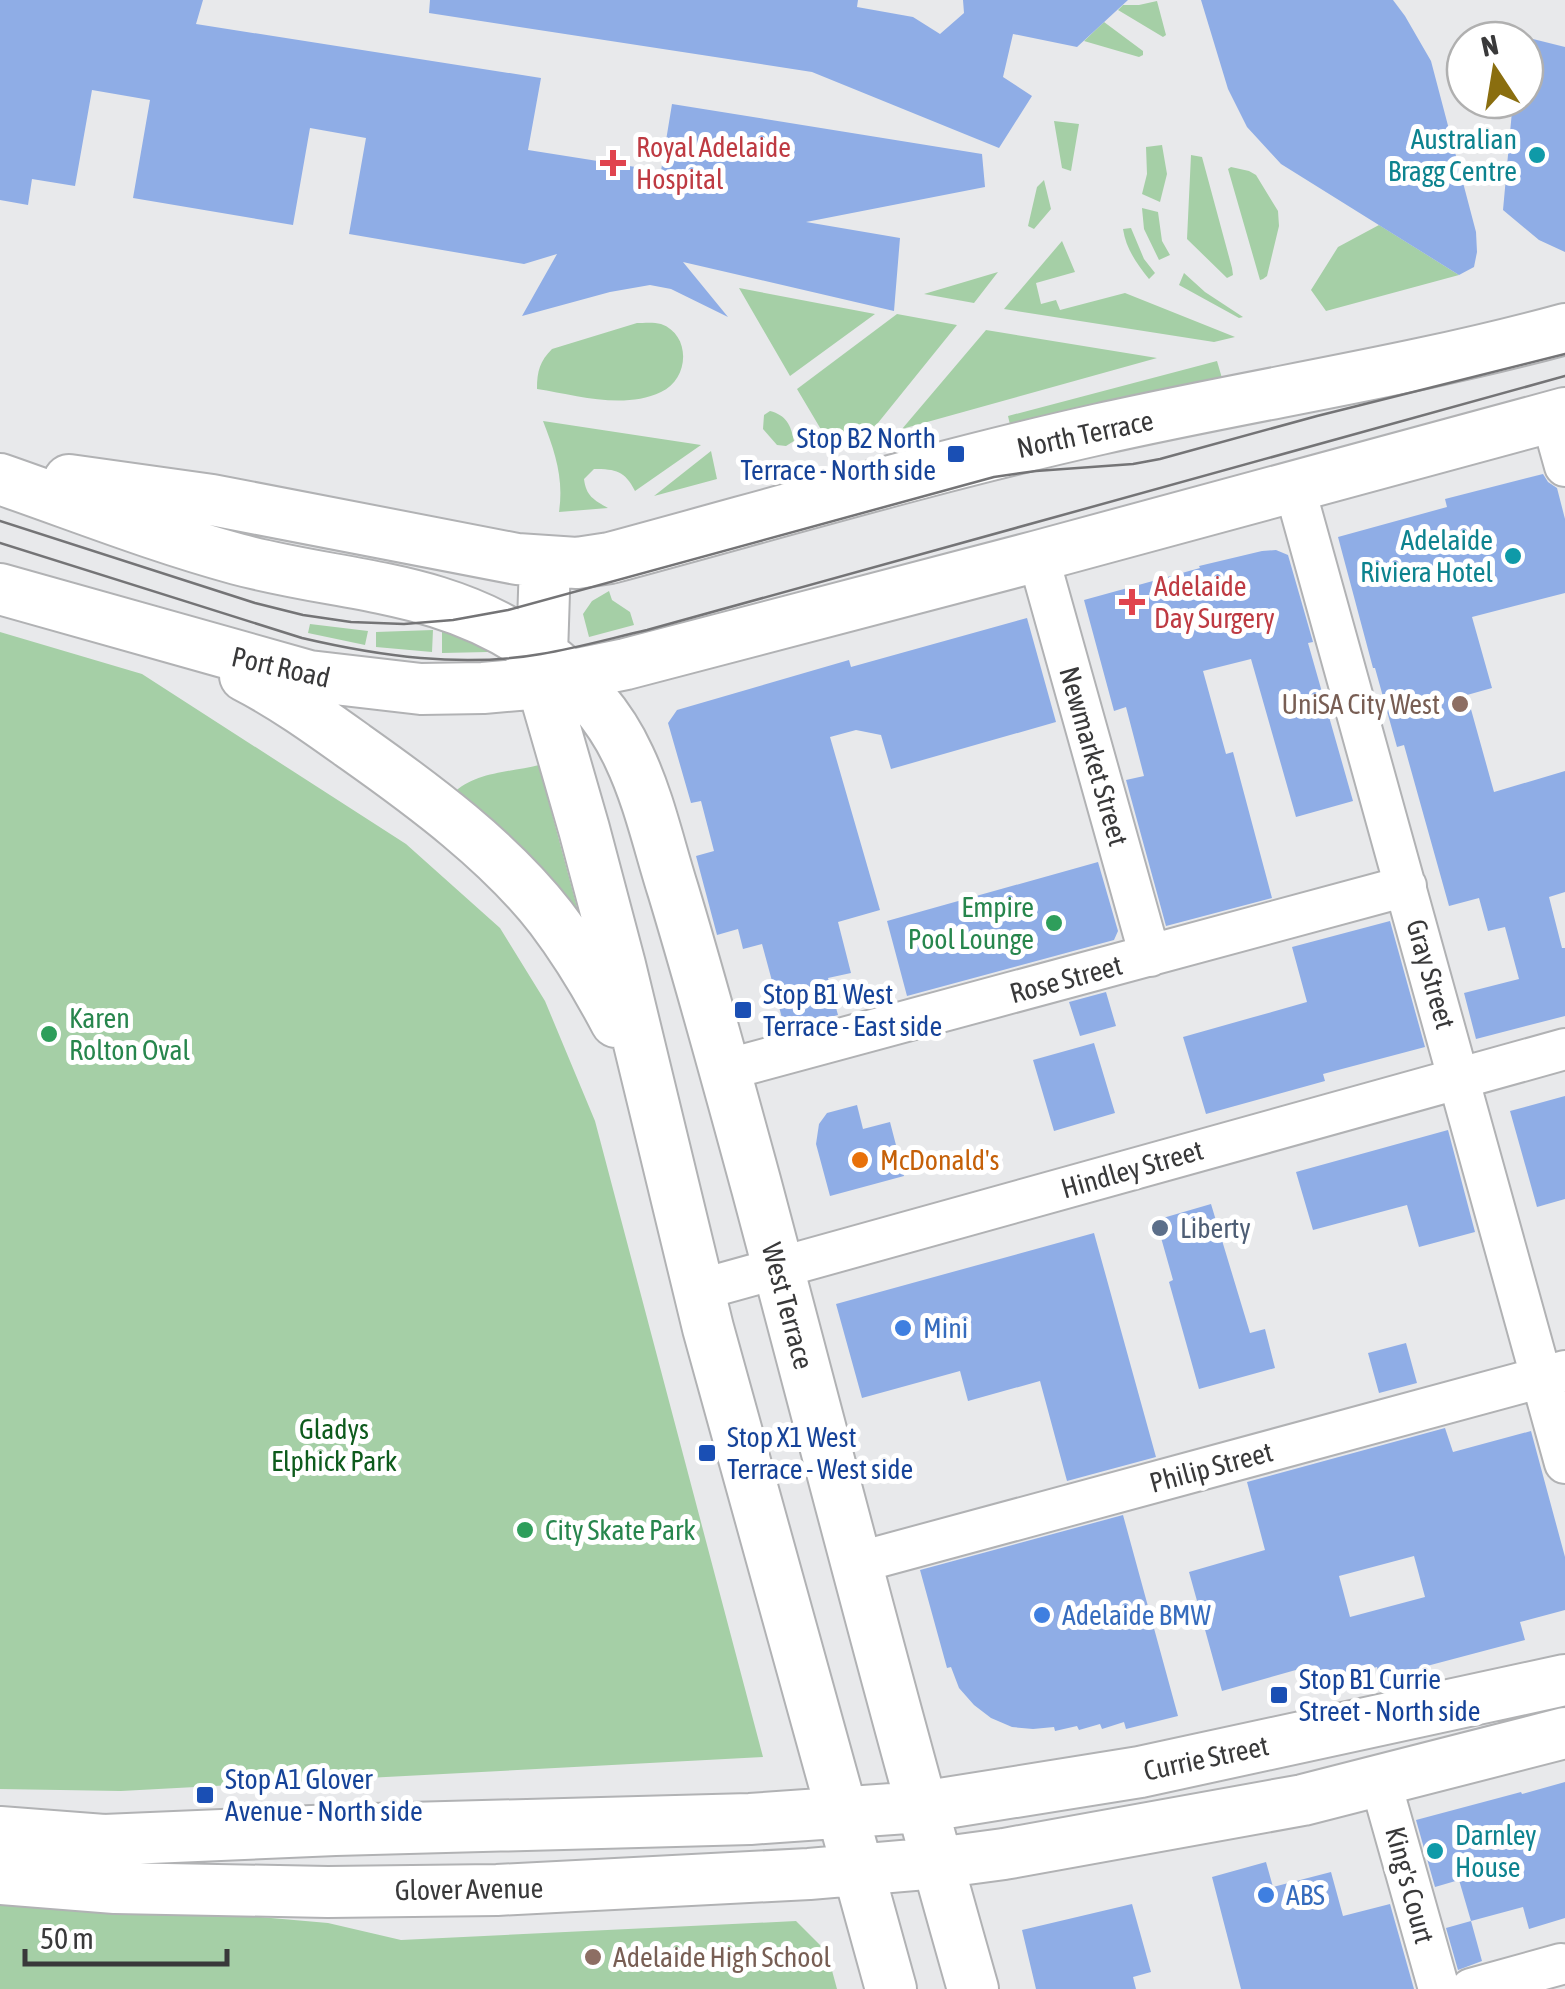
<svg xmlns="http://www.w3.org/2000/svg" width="1565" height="1989" font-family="'Asap Condensed',sans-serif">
<rect width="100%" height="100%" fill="#e8e9eb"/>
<path fill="#a5cfa6" d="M1157,1L1166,35L1163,37L1118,10L1123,5H1139Z
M1104,22L1143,51V55L1139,57L1084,41Z
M1054,121L1079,124L1071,171L1062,168Z
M1162,145L1167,174L1160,202L1142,194L1147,174L1146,147Z
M1191,155L1202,157L1232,268L1233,275L1227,278L1187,239Z
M1231,167L1249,171L1256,175L1278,211L1279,226L1267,276L1263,279L1260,280L1228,169Z
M1044,180L1051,209L1034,229L1028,226L1037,187Z
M1142,208L1158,212L1162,241L1170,255L1159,260L1144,229Z
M1379,225L1459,275L1326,311L1311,290L1338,247Z
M1131,228L1144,259L1155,273L1149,279C1137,264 1126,249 1123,229Z
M1062,241L1075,272L1036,283L1041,304L1056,300L1060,310L1125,293L1235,337L1214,342L1004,309Z
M998,272L974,303L924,294Z
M1184,273L1205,292L1243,317L1239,318L1179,285Z
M739,288L875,314L790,376Z
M897,314L957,325L865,439L832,448L797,389Z
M637,323C644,323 654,322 661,324C692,335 689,380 661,392C623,410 576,395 537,389C537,371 540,361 552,349Z
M986,330L1157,358L902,429Z
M1217,361L1224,385L1011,429L1008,416Z
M770,411C786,415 791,425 794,441L786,446L777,445L763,429L764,415Z
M543,421L701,445L635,491C625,471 616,469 594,469L584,479C586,496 594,500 608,508L559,512C564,478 555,452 543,421Z
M711,451L717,479L654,496Z
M609,591L612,600L630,612L634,625L589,637L583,614L592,601Z
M310,624L368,631L365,645L308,633Z
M442,629L489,647L488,652L442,653Z
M433,630L432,652L376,647V632Z
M0,632L142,674L406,844L500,928L545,1001L595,1121L763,1757L121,1791L0,1789Z
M539,765L581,922L453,794C473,772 512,772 539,765Z
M0,1894L328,1923L401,1940L796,1921L827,1952L837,1989H0Z"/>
<path fill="#8fade6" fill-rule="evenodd" d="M0,0H203L196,24L541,78L528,150L661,171L672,104L982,154L985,187L806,222L900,238L894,311L683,262L728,317L671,289L650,285L610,292L522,316L557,254L524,264L349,234L366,138L310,128L293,225L133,198L150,100L92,90L75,186L32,179L28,205L0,200Z
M430,0H858L857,7L913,17L940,34L964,13L963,0H1128L1077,47L1013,34L1003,77L1032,96L999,148L812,72L429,13Z
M1201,0H1393L1405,16L1431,61L1476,232L1477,252L1474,267L1459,275L1281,164L1247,127L1228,89Z
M1525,37L1565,47V252L1539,240L1503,210L1513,100H1525Z
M1543,474L1548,482L1557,488L1565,519V593L1472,617L1492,688L1467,695L1494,792L1565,771V892L1549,897L1562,948H1565V1016L1476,1039L1464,993L1519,979L1505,927L1488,931L1479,898L1449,906L1404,745L1397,747L1375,668H1373L1338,537L1447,507L1445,499Z
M1276,550L1288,555L1313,642L1308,643L1353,801L1296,817L1251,659L1203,671L1226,754L1233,752L1272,898L1166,926L1126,780L1144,776L1126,707L1114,711L1084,600L1200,568L1199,566L1262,551Z
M1027,618L1056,722L891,769L881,735L856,730L830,737L880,910L838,922L851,973L828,978L838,1015L785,1029L762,944L743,949L738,929L717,935L696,856L714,851L701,801L691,803L668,723L677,710L849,660L851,667Z
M1098,862L1118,931L1114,940L907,996L887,921Z
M1390,921L1425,1047L1323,1074L1325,1081L1206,1114L1183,1037L1307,1002L1292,947Z
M1106,992L1116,1026L1080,1036L1069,1002Z
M1094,1043L1115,1113L1054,1131L1033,1060Z
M1565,1096V1199L1537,1207L1510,1111Z
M857,1105L863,1129L890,1122L904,1176L830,1196L816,1144L819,1124L827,1113Z
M1448,1130L1475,1232L1419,1247L1407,1205L1313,1230L1296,1172Z
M1211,1204L1250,1333L1265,1329L1275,1368L1199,1389L1169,1282L1173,1280L1156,1220Z
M1094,1233L1156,1457L1067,1481L1040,1381L968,1401L960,1371L862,1398L836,1304Z
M1406,1343L1417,1383L1379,1393L1368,1353Z
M1445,1428L1453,1452L1531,1431L1565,1557V1610L1520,1622L1525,1640L1408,1671L1409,1675L1381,1683L1377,1667L1315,1684L1310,1666L1222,1691L1189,1572L1265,1550L1247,1482ZM1414,1556L1425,1597L1350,1617L1339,1576Z
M1123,1515L1178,1716L1126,1729L1124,1722L1102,1729L1100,1724L1079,1730L1077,1726L1055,1731L1054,1727L1033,1729L1012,1727L991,1718L974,1705L959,1688L951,1667L947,1668L920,1570Z
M1565,1782V1918L1529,1929L1523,1907L1471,1921L1459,1880L1435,1887L1416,1820L1521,1792L1522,1794Z
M1266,1862L1273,1887L1331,1872L1343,1916L1390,1904L1414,1989H1241L1212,1877Z
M1132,1904L1151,1972L1133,1977L1136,1989H1036L1022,1930Z
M1471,1921L1482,1961L1458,1970L1446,1928Z"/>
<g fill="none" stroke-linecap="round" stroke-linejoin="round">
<g stroke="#b1b2b4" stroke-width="44">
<path id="minor" d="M1551,416L1565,466
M1294,486L1565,1463
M1038,556L1150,956
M725,1070L1406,886
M699,1290L1565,1049
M856,1563L1565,1371
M1380,1780L1439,1989
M1471,1989L1561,1964"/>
</g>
<g stroke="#b1b2b4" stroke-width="54">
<path id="major" d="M0,479C78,506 156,537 237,559C345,588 443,583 539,652C577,679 610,715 629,757C649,799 659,846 673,890C703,989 730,1089 757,1188C828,1455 897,1723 973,1989
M69,480L212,500L517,559L577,563L610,558C773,514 935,466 1100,429C1255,394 1412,371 1565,329
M545,562L542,654L544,682L548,704L584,829L620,965L708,1328L891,1989
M0,589L309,676L421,689L483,688L529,684L626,664L1038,556L1565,413
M245,676C284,696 320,722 355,747C423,795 500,852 551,918C576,951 597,986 616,1022
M0,1832L104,1840L335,1830L750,1819L921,1807L1140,1772L1565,1680
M0,1879L115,1888L328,1892L497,1890L809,1874L937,1863L1004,1854L1303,1800L1565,1733"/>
</g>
<use href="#minor" stroke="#fff" stroke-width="40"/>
<use href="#major" stroke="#fff" stroke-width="50"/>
<path stroke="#747476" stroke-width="2.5" d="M0,521L255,603L303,615L351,622L404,624L453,620L508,610L994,477L1036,471L1133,464L1160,459L1317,416L1565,354
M0,543L302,638C379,656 462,668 541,654C577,648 612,638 647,630L1565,376"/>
</g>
<g fill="#0f9aa8" stroke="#fff" stroke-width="4">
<circle cx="1537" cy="155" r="10"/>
<circle cx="1513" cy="556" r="10"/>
<circle cx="1435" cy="1851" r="10"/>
</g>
<g fill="#e0444e" stroke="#fff" stroke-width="4">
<path d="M608 148h10v10h10v10h-10v10h-10v-10h-10v-10h10z"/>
<path d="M1127 587h10v10h10v10h-10v10h-10v-10h-10v-10h10z"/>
</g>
<g fill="#1a4fb4" stroke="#fff" stroke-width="4">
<rect x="946" y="444" width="20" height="20" rx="5"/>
<rect x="733" y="1000" width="20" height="20" rx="5"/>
<rect x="697" y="1443" width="20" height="20" rx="5"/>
<rect x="1269" y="1685" width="20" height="20" rx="5"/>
<rect x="195" y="1785" width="20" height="20" rx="5"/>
</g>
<g fill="#8d6e63" stroke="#fff" stroke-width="4">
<circle cx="1460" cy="704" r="10"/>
<circle cx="593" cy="1957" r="10"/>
</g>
<g fill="#2e9e5b" stroke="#fff" stroke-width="4">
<circle cx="1054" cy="923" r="10"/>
<circle cx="49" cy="1034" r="10"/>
<circle cx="525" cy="1530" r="10"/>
</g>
<circle fill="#e8710a" stroke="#fff" stroke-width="4" cx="860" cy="1160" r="10"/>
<circle fill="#5c6f8a" stroke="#fff" stroke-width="4" cx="1160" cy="1228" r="10"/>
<g fill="#3f7fe0" stroke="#fff" stroke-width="4">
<circle cx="903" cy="1328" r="10"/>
<circle cx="1042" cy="1615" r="10"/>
<circle cx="1266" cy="1895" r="10"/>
</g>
<g text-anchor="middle" stroke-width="10" stroke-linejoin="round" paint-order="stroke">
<g font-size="28" fill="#0d838f" stroke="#fff" text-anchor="end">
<text x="1517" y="149">Australian<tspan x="1517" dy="32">Bragg Centre</tspan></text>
<text x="1493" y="550">Adelaide<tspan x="1493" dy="32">Riviera Hotel</tspan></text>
<text x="1455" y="1845" text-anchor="start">Darnley<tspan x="1455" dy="32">House</tspan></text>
</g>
<g font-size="28" fill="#be3a42" stroke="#fff" text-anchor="start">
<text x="636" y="157">Royal Adelaide<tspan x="636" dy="32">Hospital</tspan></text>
<text x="1154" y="596">Adelaide<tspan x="1154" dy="32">Day Surgery</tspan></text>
</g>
<g font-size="28" fill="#39393a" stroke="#fff">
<text transform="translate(1085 434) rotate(-12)" y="10">North Terrace</text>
<text transform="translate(281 667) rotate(13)" y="10">Port Road</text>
<text transform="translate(1094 756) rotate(74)" y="10">Newmarket Street</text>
<text transform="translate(1431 974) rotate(74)" y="10">Gray Street</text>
<text transform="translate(1066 979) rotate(-15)" y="10">Rose Street</text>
<text transform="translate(1132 1169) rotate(-16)" y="10">Hindley Street</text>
<text transform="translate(788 1306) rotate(75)" y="10">West Terrace</text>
<text transform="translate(1211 1467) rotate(-15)" y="10">Philip Street</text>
<text transform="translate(1206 1758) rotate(-12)" y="10">Currie Street</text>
<text transform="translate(1410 1885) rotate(75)" y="10">King's Court</text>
<text transform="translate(469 1889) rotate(-1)" y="10">Glover Avenue</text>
</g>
<g font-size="28" fill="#164399" stroke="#fff" text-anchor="start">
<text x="936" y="448" text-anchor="end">Stop B2 North<tspan x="936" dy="32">Terrace - North side</tspan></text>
<text x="763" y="1004">Stop B1 West<tspan x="763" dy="32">Terrace - East side</tspan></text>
<text x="727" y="1447">Stop X1 West<tspan x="727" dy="32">Terrace - West side</tspan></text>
<text x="1299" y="1689">Stop B1 Currie<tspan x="1299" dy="32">Street - North side</tspan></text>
<text x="225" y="1789">Stop A1 Glover<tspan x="225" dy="32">Avenue - North side</tspan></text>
</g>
<g font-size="28" fill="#785e54" stroke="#fff" text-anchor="end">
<text x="1440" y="714">UniSA City West</text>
<text x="613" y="1967" text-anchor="start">Adelaide High School</text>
</g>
<g font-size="28" fill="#27864d" stroke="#fff" text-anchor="start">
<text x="1034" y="917" text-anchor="end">Empire<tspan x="1034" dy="32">Pool Lounge</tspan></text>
<text x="69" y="1028">Karen<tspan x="69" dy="32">Rolton Oval</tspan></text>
<text x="545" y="1540">City Skate Park</text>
</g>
<g font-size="28" fill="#c56008" stroke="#fff" text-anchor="start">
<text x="880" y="1170">McDonald's</text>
</g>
<g font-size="28" fill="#4e5e75" stroke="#fff" text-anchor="start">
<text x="1180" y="1238">Liberty</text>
</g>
<g font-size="28" fill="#366cbe" stroke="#fff" text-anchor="start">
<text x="923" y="1338">Mini</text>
<text x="1062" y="1625">Adelaide BMW</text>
<text x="1286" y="1905">ABS</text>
</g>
<g font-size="28" fill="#0d5b1c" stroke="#fff">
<text x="334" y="1439">Gladys<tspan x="334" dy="32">Elphick Park</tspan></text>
</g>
</g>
<g transform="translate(1495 70) rotate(348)"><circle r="48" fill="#ffffff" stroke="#b0b0b0" stroke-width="2.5"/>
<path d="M0-8L18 38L0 25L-18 38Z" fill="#8a6e0f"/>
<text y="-15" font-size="28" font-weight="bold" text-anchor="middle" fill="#39393a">N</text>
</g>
<path d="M25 1949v15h202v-15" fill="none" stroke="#39393a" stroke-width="5"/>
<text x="40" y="1949" font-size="30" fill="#39393a" stroke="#ffffff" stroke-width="8" paint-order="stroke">50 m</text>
</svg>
